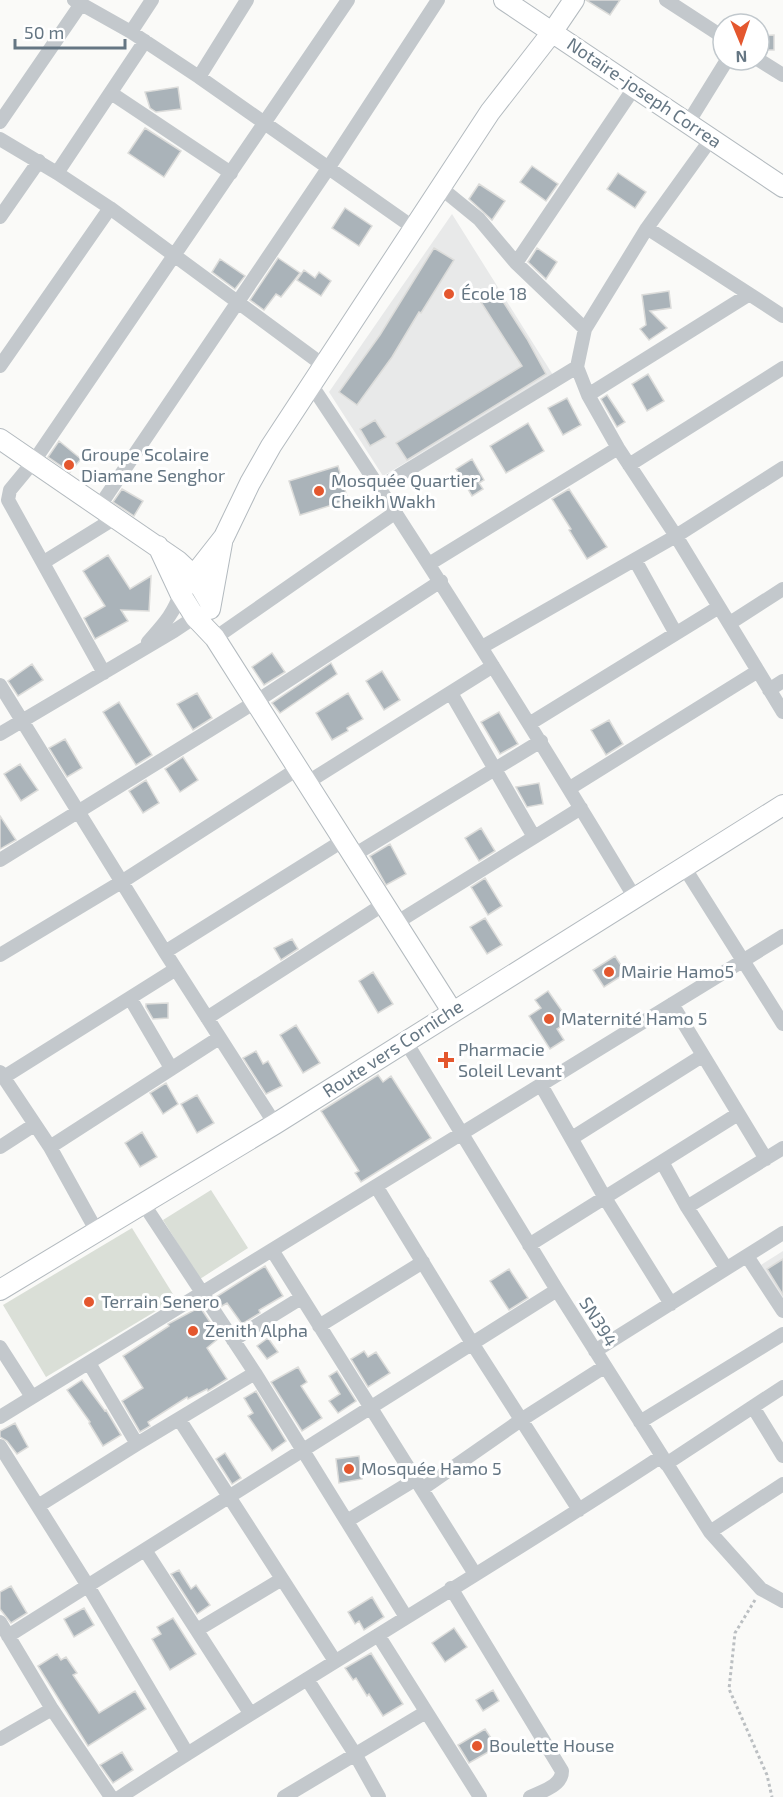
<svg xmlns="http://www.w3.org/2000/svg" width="783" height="1797" font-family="'Exo 2',sans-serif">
<rect width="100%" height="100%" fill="#fafaf8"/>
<path fill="#e8e9e9" d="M452,214L553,375L383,476L329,392Z
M783,1251V1300L761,1265Z"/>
<path fill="#dadfd7" d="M211,1190L248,1248L200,1279L163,1220Z
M132,1228L176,1299L46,1377L3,1305Z"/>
<path fill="#aab3b9" stroke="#dcdcda" stroke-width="1.5" d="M586,0H620L610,15Z
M774,35V50H759V36Z
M178,87L181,109L156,112L150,108L145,92Z
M145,128L181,151L164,177L128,153Z
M532,166L558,184L546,201L520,182Z
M618,173L646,192L635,208L607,189Z
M479,184L505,201L492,220L469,199Z
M345,208L372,226L359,246L332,228Z
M434,248L454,260L421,313L419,312L392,357L357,405L339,392L380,335Z
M537,248L557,262L546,279L528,262Z
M278,258L300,273L281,297L276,294L264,310L250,300Z
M220,259L245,276L235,289L212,272Z
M304,270L315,278L319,272L331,281L321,296L297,280Z
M495,289L527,339L546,374L407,460L396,443L522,366L479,299Z
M669,291L671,308L650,311L667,328L649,340L640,329L646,325L642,295Z
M648,374L664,401L647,411L632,384Z
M607,395L625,422L617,427L601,399Z
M567,398L581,425L563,435L548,408Z
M375,420L386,437L370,446L360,429Z
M528,423L544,451L506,473L490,446Z
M59,441L81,459L70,472L48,457Z
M472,459L484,480L479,483L483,489L472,496L456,469Z
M338,466L348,500L300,515L289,481Z
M122,489L143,501L134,516L113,502Z
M569,489L607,547L587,559L569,530L571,529L552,499Z
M108,555L130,589L151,576L149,611L121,610L128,621L95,639L84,618L105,606L83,571Z
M272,653L285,672L264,685L252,667Z
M331,663L337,674L280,713L272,703Z
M32,664L43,680L18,696L8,681Z
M382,671L400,700L384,710L366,681Z
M197,693L212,718L193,730L177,704Z
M348,693L363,719L347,728L348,731L332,740L316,713Z
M119,702L152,755L136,765L103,712Z
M499,712L518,744L500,754L481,722Z
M609,720L623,744L606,755L591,730Z
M65,739L82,768L67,777L49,748Z
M183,757L198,780L180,792L165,769Z
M20,764L38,790L21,801L4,774Z
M146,780L159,803L143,813L129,791Z
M539,783L543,804L527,807L516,787Z
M0,816L16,840L0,849Z
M481,828L495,851L479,861L465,838Z
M390,844L406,874L386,885L370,856Z
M485,878L502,906L488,915L471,887Z
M485,918L502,945L487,954L470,927Z
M292,939L298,949L281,960L274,948Z
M615,956L626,973L604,987L593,970Z
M373,972L393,1004L378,1013L359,981Z
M548,991L569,1021L557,1029L564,1040L550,1049L529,1016L541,1008L535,1000Z
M168,1003V1018L153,1019L146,1007V1004Z
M296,1025L320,1063L303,1073L280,1035Z
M256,1051L263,1064L268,1061L282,1086L266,1094L243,1058Z
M378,1075L383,1082L391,1076L431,1138L361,1182L355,1173L359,1171L321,1111Z
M166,1083L178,1104L163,1114L150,1093Z
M197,1095L214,1123L197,1133L181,1104Z
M142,1132L157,1157L140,1167L125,1143Z
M783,1259V1295L767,1269Z
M265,1266L283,1296L259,1310L260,1313L242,1324L227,1303L222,1306L216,1297Z
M509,1269L528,1298L509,1310L490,1281Z
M200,1307L220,1337L207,1348L227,1379L208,1391L207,1389L188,1399L187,1397L148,1422L150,1426L140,1432L122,1401L143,1388L123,1356L169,1326L168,1324Z
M268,1338L278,1352L267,1359L257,1346Z
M364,1351L368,1357L376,1352L390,1373L368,1387L351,1359Z
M298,1367L307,1382L301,1386L322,1418L302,1431L271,1382Z
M337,1371L356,1401L338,1413L329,1401L340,1394L329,1376Z
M82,1380L105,1411L106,1410L121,1435L103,1446L89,1423L90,1422L67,1390Z
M256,1391L286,1441L272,1451L248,1416L253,1413L244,1398Z
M15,1423L28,1447L17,1454L7,1441L0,1437V1431Z
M225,1453L241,1478L232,1484L216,1459Z
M359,1456L362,1479L339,1483L336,1459Z
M179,1570L191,1589L196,1585L210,1605L197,1614L171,1574Z
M11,1586L27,1613L11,1623L0,1609V1592Z
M372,1597L384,1617L364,1630L359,1621L355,1624L348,1612Z
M84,1608L94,1625L74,1637L64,1619Z
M173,1618L196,1654L170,1670L152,1639L161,1634L157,1627Z
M454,1628L467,1647L445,1662L432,1643Z
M371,1653L403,1704L383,1716L369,1694L367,1696L356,1678L353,1680L345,1668Z
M57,1654L61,1660L66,1657L77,1673L73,1675L99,1713L135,1691L146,1709L88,1746L38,1666Z
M493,1690L499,1701L483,1711L476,1700Z
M485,1729L497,1747L469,1763L458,1745Z
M122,1752L133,1770L113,1783L100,1765Z"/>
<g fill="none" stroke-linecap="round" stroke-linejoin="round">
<g stroke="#b3babf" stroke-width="22">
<path id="secondary" d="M504,0L783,187
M0,439L178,561L194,576L210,603
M158,546L180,593L195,617L215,638L452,1011
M180,593L224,537L250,483L271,446L490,112L553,31L574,0
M210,609L222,543
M0,1290L275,1124L783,805"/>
</g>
<path stroke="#bbbfc2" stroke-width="3" stroke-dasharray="3 3" stroke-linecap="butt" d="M755,1600L735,1633L729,1689L767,1775L772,1797"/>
<path stroke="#c3c8cc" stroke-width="14" d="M74,0L131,32L199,77L414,228
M666,0L723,37
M131,32L152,0
M759,60L783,75
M199,77L247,0
M111,93L231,173
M0,122L81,4
M688,123L727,60
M0,139L57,173L110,208L323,365
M57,173L145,41
M441,188L479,219L516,263L585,329L577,367L588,395L618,448L676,536L783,712
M0,217L39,161
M647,228L783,316
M516,263L634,88
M585,329L647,228L711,139
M0,366L110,208
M310,383C423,552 530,723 635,898
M588,395L748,295
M629,465L783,368
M380,487L577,367
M99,507L329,167L438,0
M635,560L675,632
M44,562L115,518
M429,564L618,448
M730,623L783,589
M215,638L396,512
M148,642C161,627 175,613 180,593
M482,647L676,536L783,468
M104,673L8,500L10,490L34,461L348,0
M0,685L165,952L275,1124
M769,690L783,681
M451,693L534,837
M529,724L719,607
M0,734L174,631L195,617
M308,782L493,666
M570,788L758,671
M354,855L541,741
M0,860L257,701L441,581
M684,867L783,1024
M396,923L581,808
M165,952L344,840
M0,955L123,881L299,768
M130,998L171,1068
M672,1004L766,1159
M207,1018L384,904
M406,1042L557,1290L710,1532L761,1589L783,1601
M0,1072L50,1147L96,1230
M4,1077L176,969
M541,1085L605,1198L671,1304
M572,1138L702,1056
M0,1147L34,1125
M50,1147L219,1038
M662,1162L687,1207L726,1268
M376,1186L472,1343L579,1510
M143,1203L255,1373L406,1617
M687,1207L783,1148
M529,1245L738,1114
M272,1250L475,1574
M747,1256L783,1311
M319,1326L423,1262
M233,1340L301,1298
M0,1347L32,1397
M595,1351L783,1233
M89,1363L137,1444
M753,1407L783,1456
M0,1417L783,936
M179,1419L335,1661
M640,1422L783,1334
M0,1446L88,1586L187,1753
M666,1464L783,1387
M422,1489L521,1420L604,1367
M38,1506L137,1444L255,1373
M347,1521L416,1479
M710,1532L783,1484
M145,1550L250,1713
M451,1588L562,1771C562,1786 542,1791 530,1797
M0,1622L52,1709L111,1797
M197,1630L282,1579
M378,1635L480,1797
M8,1636L557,1290
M307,1679L355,1754L379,1797
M0,1739L52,1709
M120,1797C299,1681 484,1573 662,1456
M284,1797L426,1712"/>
<use href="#secondary" stroke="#fff" stroke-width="20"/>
</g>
<g fill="#e4572e" stroke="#fff" stroke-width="2">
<circle cx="449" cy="294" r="6"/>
<circle cx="69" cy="465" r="6"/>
<circle cx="319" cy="491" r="6"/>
<circle cx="609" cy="972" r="6"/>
<circle cx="549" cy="1019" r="6"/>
<path d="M443 1051h6v6h6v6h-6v6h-6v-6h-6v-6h6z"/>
<circle cx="89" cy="1302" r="6"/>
<circle cx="193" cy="1331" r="6"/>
<circle cx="349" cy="1469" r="6"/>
<circle cx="477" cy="1746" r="6"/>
</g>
<g text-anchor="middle" stroke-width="6" stroke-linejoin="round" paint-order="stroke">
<g font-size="18" fill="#657683" stroke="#fff">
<text transform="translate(644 93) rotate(34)" y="6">Notaire-joseph Correa</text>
<text transform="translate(393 1049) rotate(-33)" y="6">Route vers Corniche</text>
<text transform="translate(598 1322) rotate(58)" y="6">SN394</text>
</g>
<g font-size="18" fill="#657683" stroke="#fff" text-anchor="start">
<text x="461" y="300">École 18</text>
<text x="81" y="461">Groupe Scolaire<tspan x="81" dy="21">Diamane Senghor</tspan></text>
<text x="331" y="487">Mosquée Quartier<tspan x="331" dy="21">Cheikh Wakh</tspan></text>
<text x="621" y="978">Mairie Hamo5</text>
<text x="561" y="1025">Maternité Hamo 5</text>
<text x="458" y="1056">Pharmacie<tspan x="458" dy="21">Soleil Levant</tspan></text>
<text x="101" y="1308">Terrain Senero</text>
<text x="205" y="1337">Zenith Alpha</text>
<text x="361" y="1475">Mosquée Hamo 5</text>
<text x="489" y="1752">Boulette House</text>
</g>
</g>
<g transform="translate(741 42) rotate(178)"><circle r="28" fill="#ffffff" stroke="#c1c8cd" stroke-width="1.5"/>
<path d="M0-4.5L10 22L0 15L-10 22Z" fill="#e4572e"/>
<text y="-9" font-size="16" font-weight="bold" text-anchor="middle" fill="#657683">N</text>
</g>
<path d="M15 39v9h110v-9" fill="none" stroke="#657683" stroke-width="3"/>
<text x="24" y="39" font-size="18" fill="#657683" stroke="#ffffff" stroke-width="4.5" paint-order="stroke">50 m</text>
</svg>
